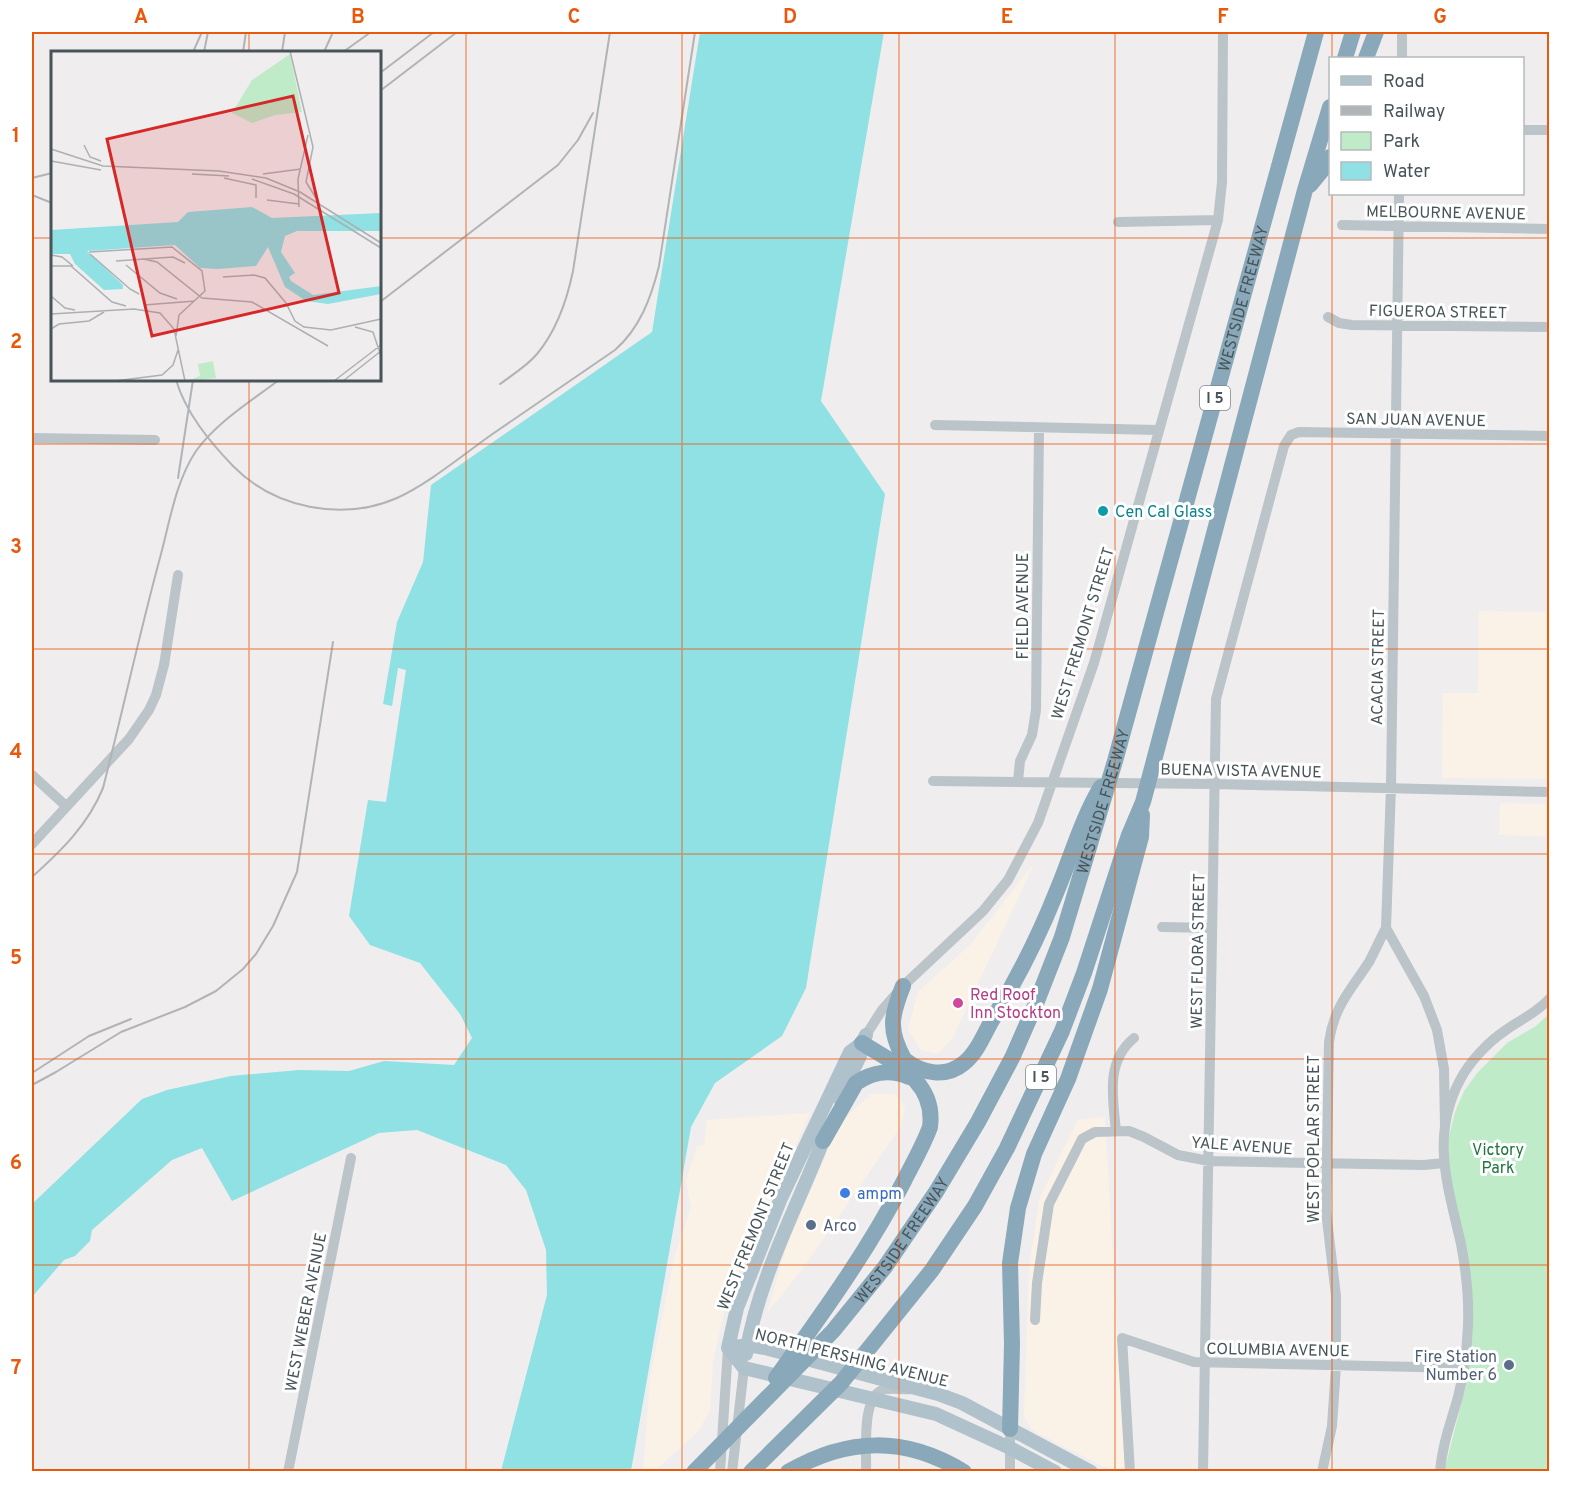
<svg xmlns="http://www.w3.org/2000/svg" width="1581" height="1503" font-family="Overpass,sans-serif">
<rect width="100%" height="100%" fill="#f0edee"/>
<path fill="#faf2e7" d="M1479,611L1549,612V779L1442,778L1443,693H1478Z
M1500,803L1548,804L1549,806V836L1499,835Z
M1035,862L952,1039L938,1054L921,1050L908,1030L918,992L970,945Z
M871,1094H894L905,1107L901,1126L803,1268L767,1313L788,1241L840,1123Z
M810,1113L727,1298L713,1361L710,1411L697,1433L654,1471H643L650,1378L675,1255L691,1207L686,1182L697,1146L704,1145L707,1120Z
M1105,1117L1125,1471H1112L1032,1430L1024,1416L1029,1267L1040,1197L1078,1120Z"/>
<path fill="#bfebc9" d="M1549,1014V1471L1444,1472L1467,1381L1472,1325L1449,1198L1448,1140L1455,1112L1464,1091L1478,1072L1507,1043L1536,1026Z"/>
<path fill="#8fe1e4" d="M700,32H884L821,401L885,494L806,988L782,1036L715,1083L691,1127L631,1471H501L547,1295L546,1250L526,1190L506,1165L417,1130L379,1133L232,1201L202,1148L172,1160L92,1230L90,1241L75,1256L64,1260L32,1297V1204L142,1099L167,1090L231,1076L299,1070L349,1071L384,1061L454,1065L472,1038L460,1014L420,963L370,945L349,916L368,800L386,802L406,670L398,668L392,706L383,704L397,622L423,562L431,485L652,332Z"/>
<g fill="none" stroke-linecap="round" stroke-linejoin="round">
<path stroke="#bac4c9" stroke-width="10" d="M1402,58V32
M1522,130H1550
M1399,194L1391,787L1386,928L1424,996L1437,1030L1444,1069L1445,1128
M1118,222L1218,220
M1342,225L1550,229
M1328,317L1339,323L1352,325L1550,327
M935,425L1158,430
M32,438L155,440
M32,775L66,806
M933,781L1214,784L1550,792
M1018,781L1020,761L1032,735L1036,710L1039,428
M32,844L129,739L149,710L156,695L164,665L178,575
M1162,927L1212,928
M866,1035L882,1010L903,986L983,911L1008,880L1038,823L1094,663L1218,220L1222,182L1223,32
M1116,1131C1113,1098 1105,1062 1134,1038
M1035,1320L1037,1283L1049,1204L1082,1139L1095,1132L1129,1131L1144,1137L1178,1155L1209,1161L1424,1165L1444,1163
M1010,1429V1472
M288,1472L351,1158
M720,1472L728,1348
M732,1472L744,1368
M866,1472C867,1452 861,1399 882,1390C890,1387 902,1390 911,1389
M1130,1472L1122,1338L1194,1362L1464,1368
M1203,1472L1216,699L1284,446L1291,435L1299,432L1550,436
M1322,1472L1332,1426L1336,1366V1296L1326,1211L1329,1042C1334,1006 1351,990 1369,962C1375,951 1380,939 1386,928
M1440,1472C1442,1445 1451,1422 1458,1397C1464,1374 1467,1349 1468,1325C1469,1298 1466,1270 1461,1244C1448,1186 1430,1137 1460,1080C1470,1061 1488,1042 1506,1030C1521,1019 1537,1013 1550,998"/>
<path stroke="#afc1ca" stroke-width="14" d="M839,1098L860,1056L862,1043L866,1035
M728,1348L748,1345L765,1348L938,1394L962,1403L1091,1472
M728,1348L744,1368L936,1414L1010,1448L1055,1472
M728,1348L737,1308L781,1198L850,1052L862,1043
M746,1354C759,1276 798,1206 826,1133"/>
<g stroke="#89a8b9" stroke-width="16">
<path d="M1345,58L1353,32"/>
<path d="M1366,58L1376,32"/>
<path d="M1310,185L1328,163L1330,157"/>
<path d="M903,986C891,1016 888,1030 904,1059"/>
<path d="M905,1060C923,1074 946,1078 964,1063C978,1052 985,1031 994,1017C1018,977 1039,936 1056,893C1071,858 1081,820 1101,787"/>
<path d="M823,1141L856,1083C872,1072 891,1069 909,1077"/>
<path d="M776,1378C822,1314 868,1251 904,1181C913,1163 923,1146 930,1127C936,1081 895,1064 862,1043"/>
<path d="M1010,1429L1012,1344L1010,1263L1018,1208L1034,1154L1068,1079L1100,989L1141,837L1142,815"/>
<path id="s1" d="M694,1472L833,1331L885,1267L936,1192L978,1122L1013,1056L1037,1001L1062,937L1115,761L1316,32"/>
<path d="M751,1472L841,1383L932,1270L975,1206L1007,1148L1062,1031L1084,973L1129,835L1143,802L1305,190L1330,107"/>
<path d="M788,1472C848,1437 905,1436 964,1472"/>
</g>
<path stroke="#b0b4b7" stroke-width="2" d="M193,52L202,32
M204,52L208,32
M243,52L246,32
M282,52L285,32
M324,52L333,32
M343,52L371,32
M380,73L434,32
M380,91L457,32
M32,178L52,173
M32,195L52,203
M380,302L558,165L578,140L593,113
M176,380C186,413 209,441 233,466C274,508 342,522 397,498C428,484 463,455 491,435C532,407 574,378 615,350C640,328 651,298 659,266L695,32
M500,384C512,375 527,366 537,354C557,330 567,300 573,271L610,32
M178,478L193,380
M32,877C61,851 88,825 103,788C123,710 140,631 161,554C170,520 176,481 196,451C217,422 251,401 279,380
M32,1073L89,1036L131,1019
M32,1085L56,1072L121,1032L185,1007L216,991L243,969L256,954L273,926L297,872L333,642"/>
</g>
<path fill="none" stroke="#e8590c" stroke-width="1.5" stroke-opacity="0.55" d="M249,32V52M466,32V1472M682,32V1472M899,32V1472M1115,32V1472M1332,32V58M1332,194V1472M32,238H52M380,238H1550M249,380V1472M32,444H1550M32,649H1550M32,854H1550M32,1059H1550M32,1265H1550"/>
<circle fill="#0f9aa8" stroke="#fff" stroke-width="2" cx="1103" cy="511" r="6"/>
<circle fill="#d1479c" stroke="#fff" stroke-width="2" cx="958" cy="1003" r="6"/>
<circle fill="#3f7fe0" stroke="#fff" stroke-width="2" cx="845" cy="1193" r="6"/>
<g fill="#5c6f8a" stroke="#fff" stroke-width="2">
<circle cx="811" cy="1225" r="6"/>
<circle cx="1509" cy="1365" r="6"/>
</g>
<g text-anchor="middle" stroke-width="6" stroke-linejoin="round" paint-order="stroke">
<g fill="#fff" stroke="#7e878b" stroke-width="1.5">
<rect x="1200" y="386" width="30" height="24" rx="4.5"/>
<rect x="1026" y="1065" width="30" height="24" rx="4.5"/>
</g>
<g font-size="15" font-weight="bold" fill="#475459">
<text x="1215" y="403">I 5</text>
<text x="1041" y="1082">I 5</text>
</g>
<g font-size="16" fill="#475459" stroke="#fff">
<text transform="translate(1446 212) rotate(1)" y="6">MELBOURNE AVENUE</text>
<text dy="6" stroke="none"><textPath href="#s1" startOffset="1320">WESTSIDE FREEWAY</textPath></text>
<text transform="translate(1438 311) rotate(1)" y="6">FIGUEROA STREET</text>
<text transform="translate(1416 419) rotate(1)" y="6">SAN JUAN AVENUE</text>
<text transform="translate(1022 606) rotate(-90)" y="6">FIELD AVENUE</text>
<text transform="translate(1082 633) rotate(-73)" y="6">WEST FREMONT STREET</text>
<text transform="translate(1377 667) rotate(-89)" y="6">ACACIA STREET</text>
<text transform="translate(1241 770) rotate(1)" y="6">BUENA VISTA AVENUE</text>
<text dy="6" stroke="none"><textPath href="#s1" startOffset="798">WESTSIDE FREEWAY</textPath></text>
<text transform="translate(1197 951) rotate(-89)" y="6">WEST FLORA STREET</text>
<text transform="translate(1313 1139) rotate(-90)" y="6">WEST POPLAR STREET</text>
<text transform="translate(1242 1145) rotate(4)" y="6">YALE AVENUE</text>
<text transform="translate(755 1226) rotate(-68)" y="6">WEST FREMONT STREET</text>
<text dy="6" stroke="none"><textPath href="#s1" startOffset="312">WESTSIDE FREEWAY</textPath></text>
<text transform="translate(305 1312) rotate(-79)" y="6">WEST WEBER AVENUE</text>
<text transform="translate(1278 1349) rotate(1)" y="6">COLUMBIA AVENUE</text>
<text transform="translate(852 1357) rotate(14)" y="6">NORTH PERSHING AVENUE</text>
</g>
<g font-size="16" fill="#0d838f" stroke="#fff" text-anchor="start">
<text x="1115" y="517">Cen Cal Glass</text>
</g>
<g font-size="16" fill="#b23c85" stroke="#fff" text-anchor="start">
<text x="970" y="1000">Red Roof<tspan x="970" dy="18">Inn Stockton</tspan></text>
</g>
<g font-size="16" fill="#1e753b" stroke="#fff">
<text x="1498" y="1155">Victory<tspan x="1498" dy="18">Park</tspan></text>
</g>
<g font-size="16" fill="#366cbe" stroke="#fff" text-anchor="start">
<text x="857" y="1199">ampm</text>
</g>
<g font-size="16" fill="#4e5e75" stroke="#fff" text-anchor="start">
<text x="823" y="1231">Arco</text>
<text x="1497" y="1362" text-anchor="end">Fire Station<tspan x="1497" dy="18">Number 6</tspan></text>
</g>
</g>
<g transform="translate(51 51)">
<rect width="330" height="330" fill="#f0edee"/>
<path d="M239,3L251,61L224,64L201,72L181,62L201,29ZM162,310L165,327L136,330L149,325L147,313Z" fill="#bfebc9"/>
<path d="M201,156L221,167L330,162V180H246L234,185L230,201L244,222L238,226L240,230L262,244L330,235V243L277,253L255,250L234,236L217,196L205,215L167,218L149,217L124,194L36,200L72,234V238L53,239L24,213L19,203H0V179L127,171L137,161Z" fill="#8fe1e4"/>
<path fill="none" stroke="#acb0b2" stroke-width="1.5" d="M239,0L262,96M33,94L39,106L50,110M262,96L255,131L265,147M0,98L52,115L168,120L215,127L249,141L330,192M0,110L50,119M141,123L178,125M212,123L250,118M173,127L205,134V147M201,128L243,143L330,197M216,149L248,153M248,156L247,128L257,84M38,201L121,196L151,220L154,240L128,264L125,285M39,203L79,238L88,243M0,204L11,206L22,215M92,208L106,211L151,247L201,251L277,295M65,210L122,206L134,212M75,214L109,242L126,248M0,215H20L61,251L75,255M172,226L203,224L214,227L235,252L244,270L253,276L280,279L330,268M0,245L14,257L24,259M93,254L144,250M0,263L83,258L109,262L123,278L134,330M304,276L322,281L330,305M0,278L8,273L38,270L53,261M64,330L111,324L122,314L127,299M283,330L330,294M292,330L330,300"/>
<path fill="#d62828" fill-opacity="0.15" stroke="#d62828" stroke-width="3" d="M242,45L288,242L101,285L56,88Z"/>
<rect width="330" height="330" fill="none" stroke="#475459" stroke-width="3"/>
</g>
<rect width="1581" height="1503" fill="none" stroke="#ffffff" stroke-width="66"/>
<rect x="1329" y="57" width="195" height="138" fill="#ffffff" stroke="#b5bbbd" stroke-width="1.5"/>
<rect x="1341" y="76" width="30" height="9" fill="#afc1ca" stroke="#b5bbbd" stroke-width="1.5"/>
<text x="1383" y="87" font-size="18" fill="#475459">Road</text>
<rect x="1341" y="106" width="30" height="9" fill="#b0b4b7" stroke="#b5bbbd" stroke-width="1.5"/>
<text x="1383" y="117" font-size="18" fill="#475459">Railway</text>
<rect x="1341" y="132" width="30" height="18" fill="#bfebc9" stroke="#b5bbbd" stroke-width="1.5"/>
<text x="1383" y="147" font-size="18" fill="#475459">Park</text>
<rect x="1341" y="162" width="30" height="18" fill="#8fe1e4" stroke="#b5bbbd" stroke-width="1.5"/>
<text x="1383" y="177" font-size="18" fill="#475459">Water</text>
<rect x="33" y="33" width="1515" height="1437" fill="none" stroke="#e8590c" stroke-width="2"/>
<g font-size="20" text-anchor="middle" font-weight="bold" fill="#e8590c">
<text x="141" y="23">A</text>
<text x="358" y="23">B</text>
<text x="574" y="23">C</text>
<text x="790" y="23">D</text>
<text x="1007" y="23">E</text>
<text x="1223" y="23">F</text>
<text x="1440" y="23">G</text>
<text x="16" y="142">1</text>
<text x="16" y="348">2</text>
<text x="16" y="553">3</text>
<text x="16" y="758">4</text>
<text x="16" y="964">5</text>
<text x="16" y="1169">6</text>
<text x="16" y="1374">7</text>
</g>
</svg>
